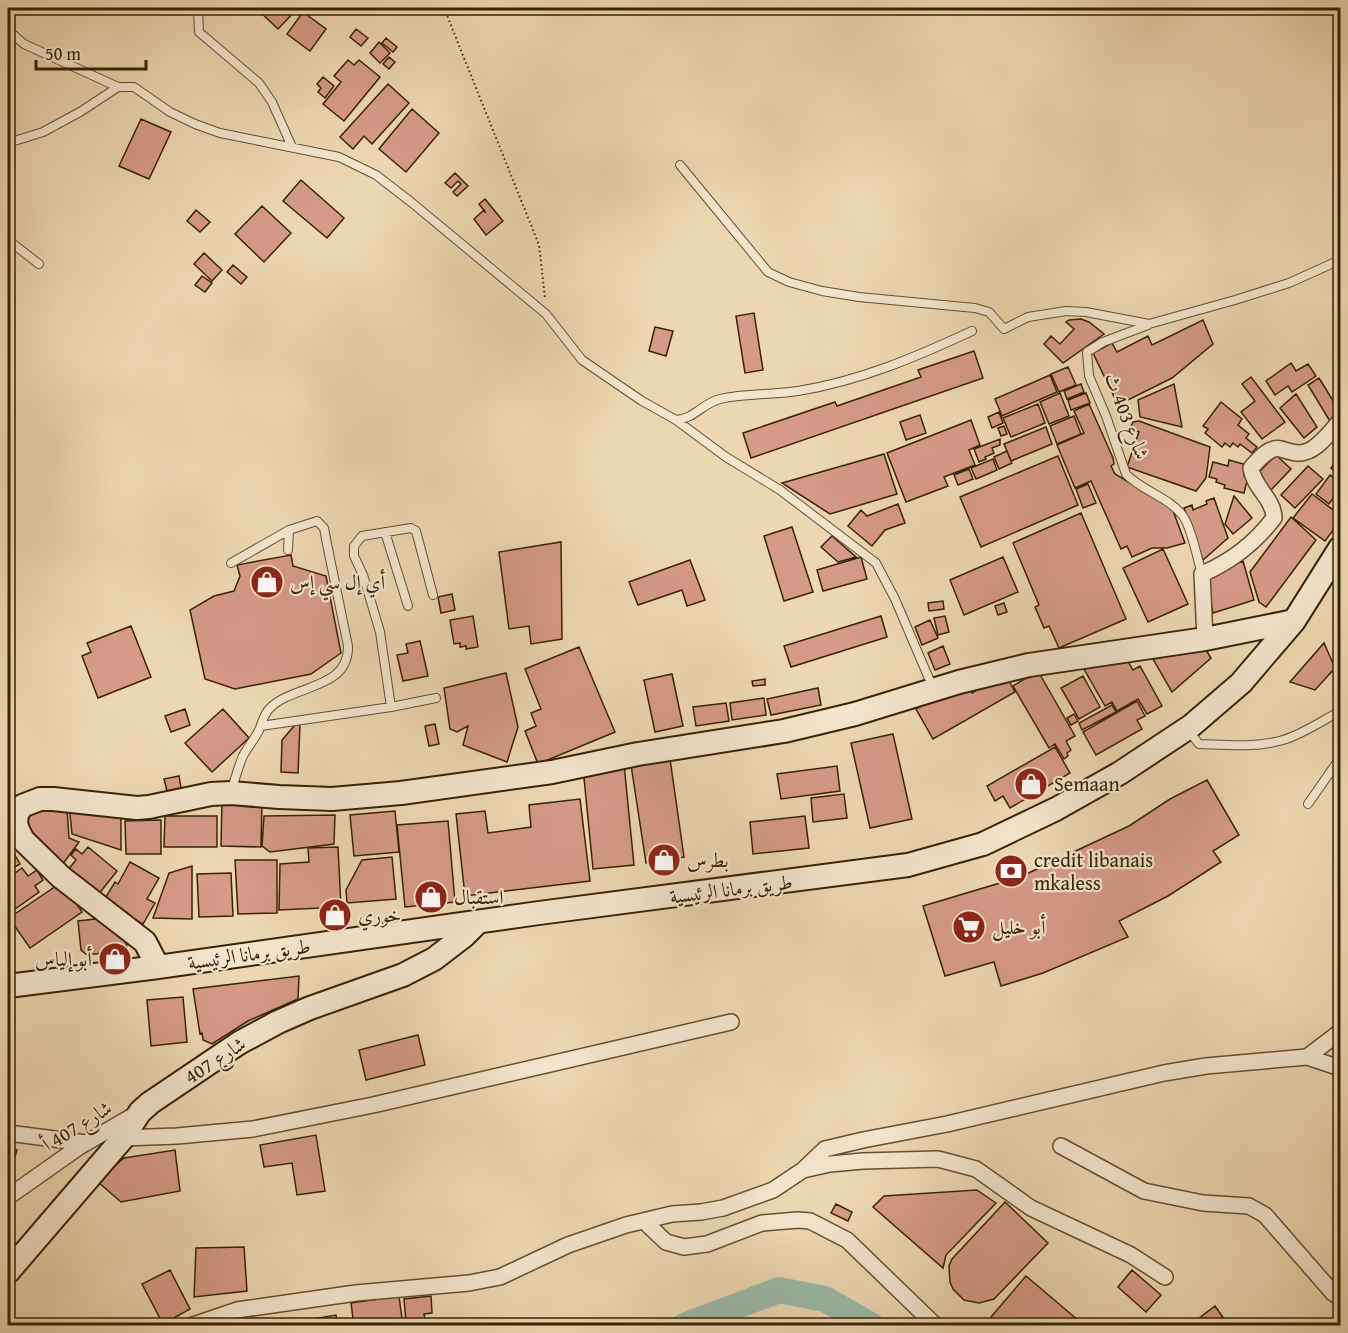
<svg xmlns="http://www.w3.org/2000/svg" width="1348" height="1333" font-family="'Gentium Book Plus',Amiri,serif">
<rect width="100%" height="100%" fill="#edd7b2"/>
<filter id="stains"><feTurbulence type="fractalNoise" baseFrequency=".00333" numOctaves="4"/><feColorMatrix values="0 0 0 0 .2 0 0 0 0 .09 0 0 0 0 .02 0 0 0 .5 -.17"/></filter>
<radialGradient id="worn" r=".72"><stop offset=".6" stop-color="#630" stop-opacity="0"/><stop offset="1" stop-color="#630" stop-opacity=".3"/></radialGradient>
<g fill="none" stroke-linecap="round" stroke-linejoin="round">
<path stroke="#9abaa8" stroke-width="26" d="M684,1326L779,1290L825,1299L872,1326"/>
</g>
<path fill="#d69a88" stroke="#392203" stroke-width="1.5" d="M258,8H298L278,29L257,9Z
M303,12L326,29L310,51L287,34Z
M356,29L368,38L361,46L350,37Z
M386,38L397,47L393,52L382,43Z
M379,42L390,53L380,63L370,53Z
M389,57L395,62L389,69L383,64Z
M348,60L354,65L359,60L380,77L344,121L323,104L341,82L334,76Z
M323,77L334,86L325,98L318,92L321,88L317,84Z
M388,84L409,103L372,144L364,136L353,149L340,137Z
M412,109L439,133L406,172L379,149Z
M141,119L171,132L149,179L119,166Z
M455,173L468,186L457,196L453,192L461,184L458,181L451,188L445,183Z
M301,180L344,218L327,238L283,201Z
M485,199L503,221L486,235L474,219L484,210L486,213L479,204Z
M262,206L291,233L264,262L235,234Z
M196,210L210,222L200,232L187,221Z
M204,253L222,270L212,281L194,264Z
M233,265L247,277L241,284L227,272Z
M202,276L212,283L205,292L195,285Z
M754,313L763,370L745,373L736,316Z
M1081,319L1089,322L1104,334L1063,363L1044,344L1051,336L1060,344L1074,329L1066,322L1069,320Z
M1203,320L1213,344L1172,378L1118,405L1093,353L1112,343L1117,352L1148,336L1152,345Z
M655,327L673,331L666,356L649,351Z
M974,351L983,378L751,458L743,433L835,402L837,406L921,377L918,370Z
M1291,363L1296,371L1308,364L1316,376L1292,392L1288,386L1275,395L1266,381Z
M1068,367L1076,385L1059,392L1051,374Z
M1050,375L1057,392L1002,416L995,399Z
M1251,377L1285,422L1262,439L1241,412L1255,401L1242,384Z
M1319,378L1340,412V417L1331,423L1308,385Z
M1081,384L1084,392L1067,399L1064,391Z
M1174,384L1182,427L1140,417L1138,400Z
M1060,393L1069,416L1049,424L1040,402Z
M1086,393L1090,403L1071,410L1068,400Z
M1296,394L1317,427L1304,438L1280,408Z
M1221,402L1242,419L1238,425L1249,434L1246,438L1257,447L1252,453L1240,444L1238,447L1233,443L1230,447L1225,443L1222,447L1205,433L1208,429L1203,426Z
M1038,404L1045,423L1011,437L1003,418Z
M1089,404L1113,458L1114,464L1111,466L1115,474L1172,508L1185,543L1167,548H1152L1132,557L1127,546L1121,549L1091,481L1075,488L1057,445L1084,433L1074,411Z
M999,412L1003,423L992,428L988,417Z
M920,415L926,433L906,440L900,422Z
M1074,416L1081,434L1057,444L1050,426Z
M971,420L980,445L969,450L975,465L944,477L948,486L906,502L887,453Z
M1139,421L1210,447L1206,478L1196,491L1127,467L1139,432L1130,429L1133,422Z
M1004,426L1007,434L1001,436L998,428Z
M1046,427L1052,444L1011,461L1004,444Z
M1000,439V445L992,448L994,453L985,457L986,459L979,462L974,449Z
M1007,451L1012,463L999,469L994,457Z
M884,454L897,494L830,514L782,483Z
M1276,455L1291,469L1271,490L1256,475Z
M1058,456L1078,505L981,547L960,497Z
M1339,456L1340,457V475L1331,468Z
M993,459L997,470L976,479L971,468Z
M1229,460L1247,465L1244,476L1248,477L1244,493L1224,488L1225,485L1216,482L1217,479L1209,477L1213,462L1228,466Z
M1308,466L1323,479L1295,508L1281,495Z
M969,469L973,479L958,485L954,475Z
M1330,475L1340,483V488L1329,504L1316,494Z
M1088,484L1096,503L1083,508L1076,489Z
M1312,494L1340,515V521L1325,541L1293,518Z
M1234,496L1252,518L1233,534L1225,524Z
M1214,498L1228,538L1203,560L1184,508L1192,505L1193,510L1207,504L1206,501Z
M898,504L905,523L885,530L872,546L848,526L861,510L867,516Z
M1081,513L1126,619L1059,648L1049,626L1044,628L1035,607L1039,605L1013,543Z
M1291,517L1316,540L1266,607L1259,602L1250,572Z
M792,527L813,592L784,601L764,536Z
M832,536L856,557L838,562L821,547Z
M561,542L562,639L531,644L529,626L509,629L499,552Z
M1163,549L1188,604L1148,622L1123,568Z
M291,555L293,566L326,576L341,653L311,674L235,689L205,679L190,610L214,596L234,591L240,576L237,565Z
M861,557L867,579L823,591L817,570Z
M1003,557L1018,592L964,615L950,580Z
M690,560L705,600L687,606L682,590L638,605L629,582Z
M1243,561L1254,600L1213,613L1205,577Z
M452,594L455,610L441,613L438,597Z
M943,601L944,609L929,611L928,603Z
M1004,603L1007,612L998,615L995,606Z
M473,616L478,647L466,649V646L460,647V643L454,644L450,620Z
M881,616L887,637L791,667L784,646Z
M945,616L949,632L938,635L934,618Z
M930,620L938,638L922,645L915,627Z
M131,626L151,677L98,698L82,656L91,652L87,643Z
M420,641L428,676L403,681L397,655L408,653L406,644Z
M1324,643L1335,668L1315,690L1290,682Z
M943,646L950,664L935,670L928,653Z
M579,647L615,732L538,764L525,731L536,726L531,713L541,709L525,669Z
M1206,650L1211,658L1172,692L1153,659Z
M1124,654L1133,670L1140,666L1162,706L1147,714L1138,699L1117,711L1112,702L1105,706L1080,662Z
M1038,671L1075,736L1066,741L1071,750L1067,753L1068,756L1064,759L1055,744L1049,748L1013,686Z
M506,673L518,727L507,762L463,745L468,726L457,732L450,729L444,688Z
M672,674L683,726L655,732L644,680Z
M1005,674L1015,692L933,739L916,709L966,681L972,693Z
M1083,676L1100,707L1079,719L1061,688Z
M765,679V685L753,686L752,681Z
M818,688L821,705L771,715L767,699Z
M764,698L766,715L732,720L730,703Z
M1137,701L1145,716L1137,720L1142,729L1096,755L1083,732Z
M726,703L729,721L696,726L693,707Z
M1112,705L1116,712L1082,730L1079,723Z
M185,709L190,725L171,732L165,716Z
M223,709L249,738L212,772L185,743Z
M1074,714L1078,721L1071,725L1067,718Z
M300,724L298,773L281,772L282,740L295,725Z
M435,724L439,744L429,746L425,726Z
M893,734L912,819L870,828L851,743Z
M1055,747L1070,773L1010,808L1003,796L995,801L987,786Z
M670,759L684,857L646,863L631,765Z
M624,764L634,865L593,869L583,768Z
M837,766L840,791L781,799L777,774Z
M179,776L181,788L167,791L164,779Z
M1207,780L1239,835L1213,851L1221,862L1168,896L1119,921L1128,937L1043,973L1001,986L994,962L945,976L923,906L1020,877L1129,826L1170,799Z
M844,794L847,818L813,822L811,798Z
M222,799L262,800L261,847L221,846Z
M580,799L590,881L465,896L456,814L485,811L488,833L531,827L529,805Z
M69,804L121,812V850L72,834Z
M35,807L67,808L69,838L79,842L62,865L24,828L27,814Z
M395,811L399,852L354,856L350,815Z
M335,815L334,844L270,852L262,846L264,816Z
M165,816H217V847H164Z
M805,816L809,848L753,854L750,822Z
M161,820V854H126L125,821Z
M448,821L455,902L405,907L397,825Z
M8,843L20,864L8,871Z
M88,847L117,871L98,895L67,871L76,860L71,855L76,849L82,854Z
M338,847L341,907L279,910L280,864L309,862L308,848Z
M392,857L396,899L347,903L346,890L362,860Z
M235,860H277V913L238,914Z
M130,862L159,878L147,899L155,903L143,924L103,902L115,882L118,884Z
M192,866V919L153,918L169,873Z
M22,868L28,876L37,870L43,880L35,886L39,892L8,914V878Z
M231,873L233,916L199,917L197,874Z
M62,882L82,912L30,948L9,918Z
M104,918L125,932L127,950L87,955L81,950L78,921Z
M299,976L298,999L248,1021L212,1044L203,1040L202,1033L200,1034L193,989Z
M183,997L187,1042L151,1046L147,1000Z
M418,1035L425,1065L366,1080L359,1050Z
M316,1135L325,1191L297,1195L292,1163L264,1167L260,1145Z
M8,1148L17,1150L8,1179Z
M175,1150L180,1191L121,1202L97,1181L124,1158Z
M977,1190L996,1203L946,1255L943,1268L873,1207L884,1196Z
M1005,1202L1048,1243L994,1299L979,1303L964,1300L953,1289L950,1282L949,1266L952,1259Z
M836,1204L852,1212L848,1221L831,1213Z
M244,1247L247,1291L194,1297L196,1248Z
M170,1270L190,1309L163,1324L142,1284Z
M1132,1270L1161,1295L1146,1312L1118,1287Z
M1026,1276L1085,1326H1001L991,1317Z
M399,1296L403,1326H354L351,1303Z
M431,1296L432,1313L424,1314L425,1319H419V1321L406,1322L404,1299Z
M1215,1306L1229,1326H1203L1198,1319Z
M336,1315L337,1326H271Z"/>
<g fill="none" stroke-linecap="round" stroke-linejoin="round">
<g stroke="#664f2f" stroke-width="10">
<path id="lane" d="M198,8L199,32L259,83L272,102L292,147
M8,30L24,44L118,87
M8,143L43,132L80,112L118,87H134L170,112L195,124L220,133L339,157L376,175L411,202L546,314L582,360L642,401L676,420L726,457L780,490L876,563L895,599L933,688
M680,165L768,272L789,282L822,291L859,297L975,308L989,312L1004,329L1028,317L1066,311L1086,312L1149,324L1235,300L1289,283L1340,260
M8,240L39,264
M1148,325L1103,342L1087,352L1089,376L1106,416L1126,474C1142,491 1169,497 1183,516C1192,529 1197,558 1202,574
M676,420C694,419 703,403 720,399C746,393 773,395 798,391C860,381 916,357 972,331
M385,532L408,606
M288,550L289,530
M231,563L289,530L317,521L324,528L327,544L348,646C349,690 294,684 270,708C264,714 263,720 260,728C256,738 248,746 243,756C238,767 235,780 231,791
M391,707L380,632L363,575L354,556V546L362,536L411,528L416,531L433,595
M261,726L391,707L436,698
M1188,730L1199,744C1227,745 1256,748 1283,740C1303,734 1322,721 1340,711
M1308,804L1340,758"/>
</g>
<g stroke="#664f2f" stroke-width="18">
<path id="street" d="M1205,639L1202,574C1232,561 1254,544 1274,518C1274,499 1253,487 1251,468C1258,460 1269,446 1281,449C1288,451 1297,455 1305,452C1318,449 1331,431 1340,421
M1307,1057L1340,1032
M8,1133L86,1143
M123,1138L177,1136L253,1129L373,1105L731,1022
M1061,1146L1144,1191L1203,1203L1249,1206L1265,1215L1333,1293L1340,1298
M803,1170L830,1164L863,1161L938,1159L976,1169L1031,1208L1131,1255L1165,1277
M8,1197L79,1147L136,1114
M644,1221L666,1242L684,1247L707,1244L762,1223L798,1220L810,1221L847,1240L936,1326
M190,1326L237,1310L356,1293L469,1283L500,1277L568,1245L626,1225L672,1214L701,1212L723,1208L773,1190L803,1170L825,1149L863,1140L947,1124L1164,1073L1206,1066L1307,1057L1340,1068"/>
</g>
<g stroke="#392203" stroke-width="26">
<path id="secondary" d="M158,967L145,942L61,877L23,840L18,830L16,823L17,814L22,806L40,799H53L137,808L149,807L211,794L231,793L279,797L332,799L401,793L552,772L638,754L784,731L855,714L959,682L1029,665L1205,639L1294,621
M8,986L158,967L539,913L908,865L983,844L1056,809L1120,773L1191,726L1241,683L1294,621L1340,548
M8,1272L123,1138L140,1112L150,1103L239,1043L278,1022L310,1008L403,975L434,959L464,936L478,922"/>
</g>
<path stroke="#392203" stroke-width="2" stroke-dasharray="1.5 3" stroke-linecap="butt" d="M444,8L539,245L545,298"/>
<use href="#lane" stroke="#f3e5cd" stroke-width="8"/>
<use href="#street" stroke="#f3e5cd" stroke-width="15"/>
<use href="#secondary" stroke="#f3e5cd" stroke-width="22"/>
</g>
<defs>
<g id="shop-disc" transform="scale(1.725)"><circle r="9.5" fill="#8f2418" stroke="#f3e5cd"/><path d="M-5-2.5h2.3a2.7 3.5 0 0 1 5.4 0H5L5.5 6h-11ZM-1.5-2.5h3a1.5 2.3 0 0 0-3 0Z" fill="#fff"/></g>
<g id="bank-disc" transform="scale(1.725)"><circle r="9.5" fill="#8f2418" stroke="#f3e5cd"/><path d="M-6-4H6V4H-6ZM0-2.3a2.3 2.3 0 1 0 0 4.6a2.3 2.3 0 1 0 0-4.6Z" fill="#fff"/></g>
<g id="supermarket-disc" transform="scale(1.725)"><circle r="9.5" fill="#8f2418" stroke="#f3e5cd"/><path d="M-6-5.5h2.5l.6 2H6L4.5 2H-2.5L-4.4-4H-6ZM-1.5 3.2a1.3 1.3 0 1 0 .1 0ZM3 3.2a1.3 1.3 0 1 0 .1 0Z" fill="#fff"/></g>
</defs>
<g fill-rule="evenodd">
<use href="#shop-disc" x="267" y="582"/>
<use href="#shop-disc" x="1031" y="784"/>
<use href="#shop-disc" x="664" y="860"/>
<use href="#bank-disc" x="1011" y="871"/>
<use href="#shop-disc" x="431" y="897"/>
<use href="#shop-disc" x="335" y="915"/>
<use href="#supermarket-disc" x="969" y="927"/>
<use href="#shop-disc" x="115" y="959"/>
</g>
<g text-anchor="middle" stroke-width="4.5" stroke-linejoin="round" paint-order="stroke">
<g font-size="20" fill="#392203" stroke="#f3e5cd">
<text transform="translate(1127 416) rotate(69)" y="7">شارع 403 ث</text>
<text transform="translate(731 889) rotate(-7)" y="7">طريق برمانا الرئيسية</text>
<text transform="translate(249 954) rotate(-8)" y="7">طريق برمانا الرئيسية</text>
<text transform="translate(215 1060) rotate(-33)" y="7">شارع 407</text>
<text transform="translate(77 1126) rotate(-32)" y="7">شارع 407 أ</text>
</g>
<g font-size="20" fill="#392203" stroke="#f3e5cd" text-anchor="start">
<text x="290" y="589">أي إل سي إس</text>
<text x="1054" y="791">Semaan</text>
<text x="687" y="867">بطرس</text>
<text x="1034" y="867">credit libanais<tspan x="1034" dy="23">mkaless</tspan></text>
<text x="454" y="904">استقبال</text>
<text x="358" y="922">خوري</text>
<text x="992" y="934">أبو خليل</text>
<text x="92" y="966" text-anchor="end">أبو إلياس</text>
</g>
</g>
<rect width="1348" height="1333" fill="none" stroke="#edd7b2" stroke-width="30"/>
<rect x="9" y="9" width="1330" height="1315" fill="none" stroke="#392203" stroke-width="3"/>
<rect x="15" y="15" width="1318" height="1303" fill="none" stroke="#392203" stroke-width="1.5"/>
<path d="M36 60v9h110v-9" fill="none" stroke="#392203" stroke-width="3"/>
<text x="45" y="60" font-size="18" fill="#392203" stroke="#f3e5cd" stroke-width="4.5" paint-order="stroke">50 m</text>
<rect width="100%" height="100%" filter="url(#stains)"/>
<rect width="100%" height="100%" fill="url(#worn)"/>
</svg>
